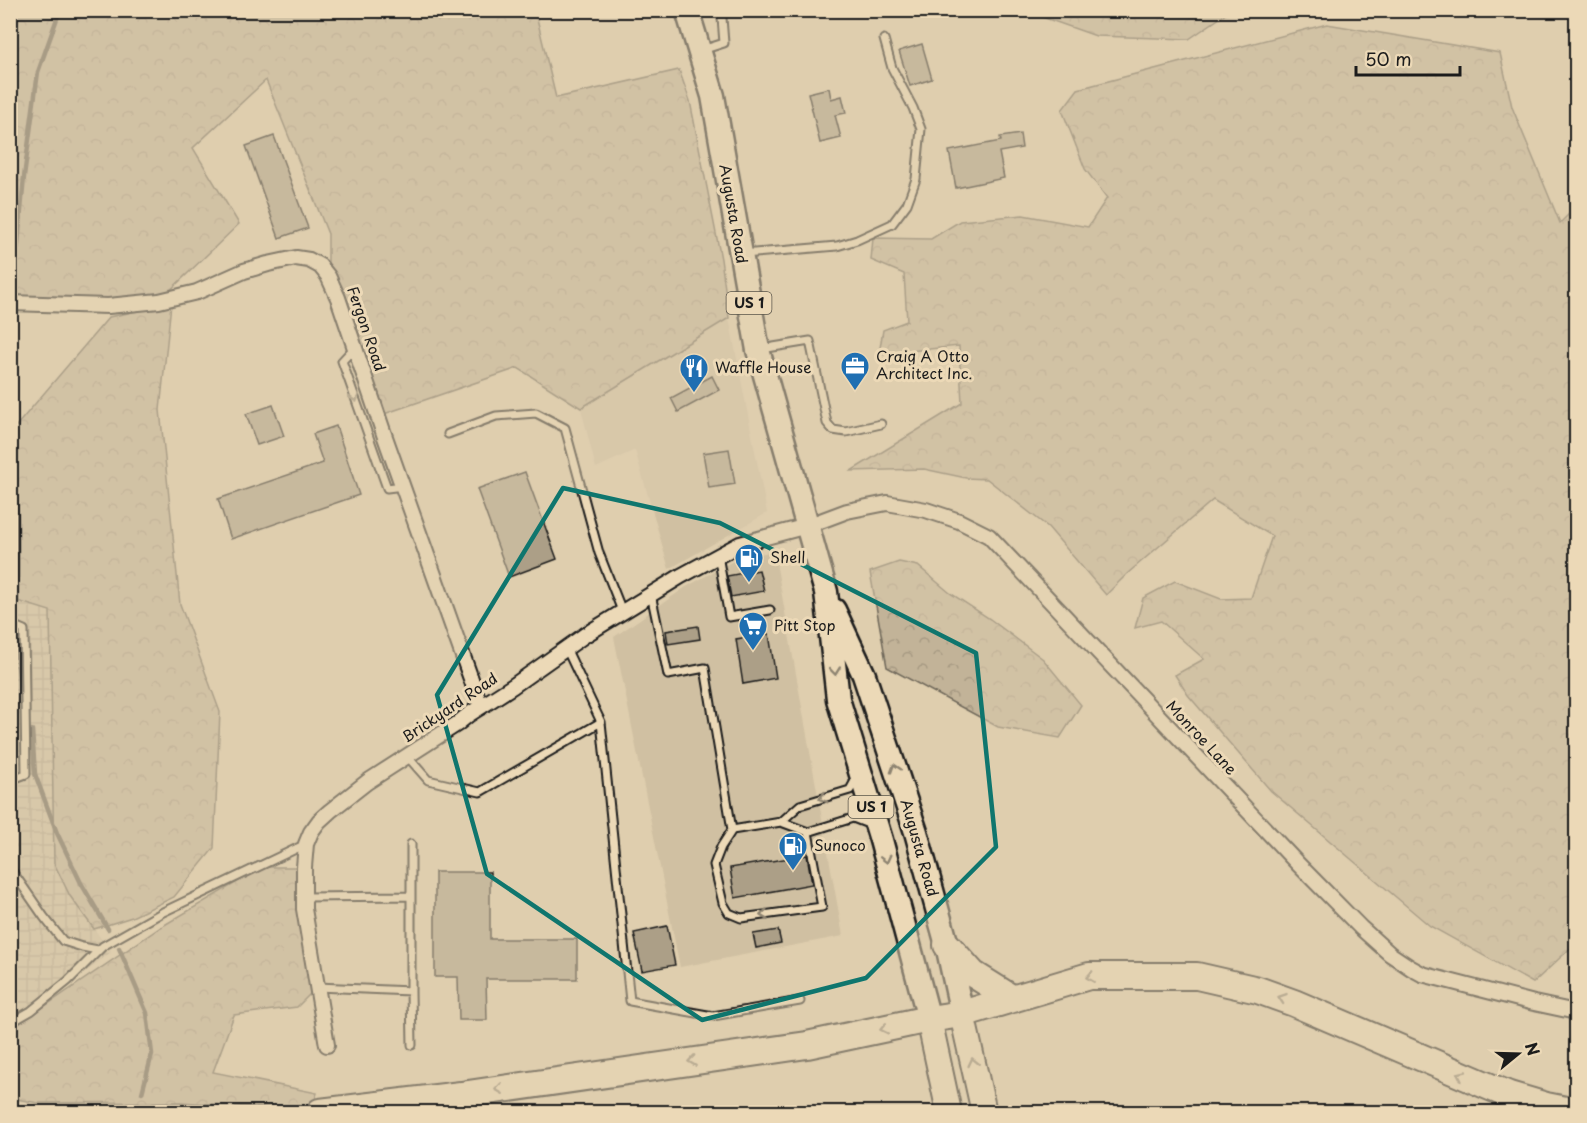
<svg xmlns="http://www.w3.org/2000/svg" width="1587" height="1123" font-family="'Playpen Sans',sans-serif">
<defs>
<pattern id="industrial-grid" width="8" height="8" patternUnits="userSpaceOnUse" patternTransform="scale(1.5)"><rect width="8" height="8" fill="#d0c0a2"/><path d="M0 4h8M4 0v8" fill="none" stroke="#b2a48b"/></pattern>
<pattern id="forest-crowns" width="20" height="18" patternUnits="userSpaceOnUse" patternTransform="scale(1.5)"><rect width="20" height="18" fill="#c2b398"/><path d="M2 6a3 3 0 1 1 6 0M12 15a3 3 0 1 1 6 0" fill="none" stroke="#a69982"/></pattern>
</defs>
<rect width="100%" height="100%" fill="#dfceae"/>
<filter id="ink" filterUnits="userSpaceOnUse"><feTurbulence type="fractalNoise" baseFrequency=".0167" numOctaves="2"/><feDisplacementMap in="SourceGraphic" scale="12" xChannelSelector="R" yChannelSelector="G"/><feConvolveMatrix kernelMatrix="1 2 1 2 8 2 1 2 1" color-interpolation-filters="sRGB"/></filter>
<g filter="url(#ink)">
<path fill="#d0c0a2" d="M729,318L767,513L669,569L635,450L596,468L581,408Z
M774,551L843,936L680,967L614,637L686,587L737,559Z"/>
<path fill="url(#industrial-grid)" d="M11,599L50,610L54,863L70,896L111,952L31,1015L11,1029Z"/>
<path fill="url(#forest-crowns)" stroke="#6f685a" stroke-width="1.5" d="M535,10L556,98L679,70L690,101L721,259L729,318L581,408L518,368L378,416L328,276V234L266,80L193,148L239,224L159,301L11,303V11Z
M1025,11H1230L1189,39L1096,36Z
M1327,24L1500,53L1512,107L1560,223L1576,207V943L1533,983L1430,926L1271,791L1188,695L1175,675L1204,659L1161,621L1135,628L1143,598L1175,581L1221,599L1251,598L1272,536L1213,500L1128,573L1106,595L1048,527L987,479L966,478L924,469L851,471L962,403L959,346L879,354L883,330L907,321L904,274L871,260L873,238L931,239L960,221L1023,215L1088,227L1107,198L1085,169L1062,110L1078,89Z
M171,304L160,410L180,604L220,712L214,848L174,897L132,917L94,929L70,896L54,863L50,611L11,599V432L109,317Z
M899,562L918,566L950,593L990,619L1043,659L1081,705L1060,738L998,727L887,667L870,572Z
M263,867H304L317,987L297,1007L234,1015L213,1072L317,1093L311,1111L181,1102L38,1103L11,1098L10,1030L161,927Z"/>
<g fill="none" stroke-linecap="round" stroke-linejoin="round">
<path stroke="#665f53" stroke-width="4.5" d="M11,292V280L18,244L24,177L38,72L60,10
M10,334L11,314
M10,436C20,495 17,556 17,615
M16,635L17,658L21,693
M32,730L35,774L57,833L81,883L108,929
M119,948L147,1013L152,1054L142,1093"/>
</g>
<path fill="#ac9f87" stroke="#1c1c1c" stroke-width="1.5" d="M922,44L932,79L910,86L899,51Z
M829,88L831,99L842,96L846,113L835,115L841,138L820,143L808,93Z
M1020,134L1022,148L999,152L1004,178L956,188L949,151L1001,141L1000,137Z
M274,136L308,228L279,238L246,146Z
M712,376L719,390L678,412L671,398Z
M273,405L284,436L257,445L246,414Z
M336,426L359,495L231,539L218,499L323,463L313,434Z
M729,449L735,484L709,488L703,453Z
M525,472L557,559L509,577L477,489Z
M759,570L764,591L731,597L727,576Z
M698,626L700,639L668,644L666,631Z
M769,634L776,678L743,684L736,639Z
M807,855L812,884L735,898L730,868Z
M435,872H490V939H577V979H486L487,1020H459L458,977H435Z
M667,926L675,965L642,971L634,933Z
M778,930L781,943L756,948L753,934Z"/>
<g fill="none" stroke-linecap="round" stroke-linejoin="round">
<g stroke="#1c1c1c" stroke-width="11">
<path id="service" d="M702,50L724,43L722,18L720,10
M743,254L837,246L857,240L892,224L907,204L916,179L921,129L913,108L892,68L884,39
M355,347L342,361L387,488L403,486
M761,349L810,341L827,423L833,430L846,432L881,424
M448,434L496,416L536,413L565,428L599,553L622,611
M718,555L729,617L770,610
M651,594L668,675L705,668L732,830L781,822L808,832L853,818L871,825
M10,624L24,630L26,774L10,780
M601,722L630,1001L713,1016L800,1001
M407,756L428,780L480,792L601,722L566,648
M781,822L800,805L850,790L856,779
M732,830L721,847L714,865L723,903L729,913L741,918L822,907L808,832
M411,844V896
M10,868L44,917L63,941L82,947L98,950
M304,897L411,896V991L317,987
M411,991L412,1045
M10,1023L31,1011L68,981L103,946L163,912L306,844"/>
</g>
<g stroke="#1c1c1c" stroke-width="18">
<path id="minor" d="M10,303L108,306L159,301L197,292L244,271L268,264L296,258L309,260L320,266L328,276L338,298L385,437L481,707
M327,1045L304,909V867L306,844L311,832L319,821L330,811L367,782L457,724L468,715L513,686L585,635L681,576L740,544L807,526L847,511L887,503L926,510L959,521L989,536L1298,864L1361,928L1390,954L1411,968L1422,974L1534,1003L1576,1012"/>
</g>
<g stroke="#1c1c1c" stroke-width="27">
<path id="primary" d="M687,10L713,96L758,350L826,592L838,699L881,840L929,1019
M834,610L864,675L916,832L947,945L962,1014"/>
</g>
<g stroke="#1c1c1c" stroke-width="28">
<path id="trunk" d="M962,1014L984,1112
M929,1019L949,1112"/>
</g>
<g stroke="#1c1c1c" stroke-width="30">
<path id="motorway" d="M947,945L973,974L1013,999
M320,1112L461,1095L807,1045L929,1019L962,1014L1089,976H1197L1258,990L1294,1003L1509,1095L1546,1106L1576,1112"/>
</g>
<use href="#service" stroke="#ecd9b7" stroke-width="7"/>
<use href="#minor" stroke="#ecd9b7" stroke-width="14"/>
<use href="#primary" stroke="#ecd9b7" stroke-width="22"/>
<use href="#trunk" stroke="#ecd9b7" stroke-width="24"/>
<use href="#motorway" stroke="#ecd9b7" stroke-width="26"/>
</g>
<defs><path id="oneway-chevron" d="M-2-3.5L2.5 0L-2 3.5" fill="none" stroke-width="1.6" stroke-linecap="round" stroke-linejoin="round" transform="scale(1.5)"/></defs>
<g stroke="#8e8471">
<use href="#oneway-chevron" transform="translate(355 398) rotate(71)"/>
<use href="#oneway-chevron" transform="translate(835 671) rotate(84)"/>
<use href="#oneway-chevron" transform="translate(895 768) rotate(-108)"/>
<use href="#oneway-chevron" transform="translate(823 798) rotate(163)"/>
<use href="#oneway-chevron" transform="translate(886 859) rotate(76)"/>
<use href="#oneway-chevron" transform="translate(764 915) rotate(173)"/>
<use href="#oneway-chevron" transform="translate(1090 977) rotate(172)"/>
<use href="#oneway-chevron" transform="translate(1282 998) rotate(-161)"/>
<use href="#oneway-chevron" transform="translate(884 1029) rotate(168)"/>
<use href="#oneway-chevron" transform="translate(692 1061) rotate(172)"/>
<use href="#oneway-chevron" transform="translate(973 1062) rotate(-103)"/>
<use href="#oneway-chevron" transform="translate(1461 1075) rotate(-155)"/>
<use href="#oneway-chevron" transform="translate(499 1089) rotate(172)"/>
</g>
</g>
<path d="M0 0H1587V1123H0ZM563,488L720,523L976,653L996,847L866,978L702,1020L487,874L437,695Z" fill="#dfceae" fill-opacity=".55" fill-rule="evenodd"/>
<path fill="none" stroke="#0f766e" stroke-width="4.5" stroke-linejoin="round" d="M563,488L720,523L976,653L996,847L866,978L702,1020L487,874L437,695Z"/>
<defs>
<g id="office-pin" transform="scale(1.5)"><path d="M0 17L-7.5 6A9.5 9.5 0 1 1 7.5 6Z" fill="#1f6fb2" stroke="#ecd9b7"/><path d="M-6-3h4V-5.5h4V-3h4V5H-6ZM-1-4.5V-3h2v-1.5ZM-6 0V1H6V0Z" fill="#fff"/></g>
<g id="restaurant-pin" transform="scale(1.5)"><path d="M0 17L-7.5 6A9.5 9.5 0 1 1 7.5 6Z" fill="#1f6fb2" stroke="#ecd9b7"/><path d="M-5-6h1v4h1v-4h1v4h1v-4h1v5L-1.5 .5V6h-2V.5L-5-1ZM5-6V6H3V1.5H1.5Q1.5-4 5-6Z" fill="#fff"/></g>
<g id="fuel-pin" transform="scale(1.5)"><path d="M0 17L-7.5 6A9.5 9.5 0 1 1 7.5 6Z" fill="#1f6fb2" stroke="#ecd9b7"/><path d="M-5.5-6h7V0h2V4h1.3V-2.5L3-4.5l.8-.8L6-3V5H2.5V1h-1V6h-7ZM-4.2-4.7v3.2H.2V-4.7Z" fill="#fff"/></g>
<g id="supermarket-pin" transform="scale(1.5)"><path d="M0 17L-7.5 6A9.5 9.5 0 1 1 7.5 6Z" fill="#1f6fb2" stroke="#ecd9b7"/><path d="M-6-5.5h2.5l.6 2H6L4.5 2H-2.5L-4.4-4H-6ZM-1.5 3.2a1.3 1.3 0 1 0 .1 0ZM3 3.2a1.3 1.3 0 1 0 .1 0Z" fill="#fff"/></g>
</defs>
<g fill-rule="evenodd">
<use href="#office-pin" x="855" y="366"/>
<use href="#restaurant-pin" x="694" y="368"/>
<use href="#fuel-pin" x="749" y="558"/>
<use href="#supermarket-pin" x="753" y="626"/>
<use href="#fuel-pin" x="793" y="846"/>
</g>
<g text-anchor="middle" stroke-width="6" stroke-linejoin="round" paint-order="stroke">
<g fill="#ecd9b7" stroke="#5a554a" stroke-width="1.5">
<rect x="726.5" y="292" width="45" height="22" rx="4.5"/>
<rect x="848.5" y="796" width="45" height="22" rx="4.5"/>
</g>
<g font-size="14" font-weight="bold" fill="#1c1c1c">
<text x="749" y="308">US 1</text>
<text x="871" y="812">US 1</text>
</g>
<g font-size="15" fill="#1c1c1c" stroke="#ecd9b7">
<text transform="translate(733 214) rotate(80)" y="5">Augusta Road</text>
<text transform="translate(366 329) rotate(71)" y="5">Fergon Road</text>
<text transform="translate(450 708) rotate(-34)" y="5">Brickyard Road</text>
<text transform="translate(1201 738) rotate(47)" y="5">Monroe Lane</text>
<text transform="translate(919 848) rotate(74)" y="5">Augusta Road</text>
</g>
<g font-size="15" fill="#1c1c1c" stroke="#ecd9b7" text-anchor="start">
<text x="876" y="362">Craig A Otto<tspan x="876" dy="17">Architect Inc.</tspan></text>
<text x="715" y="373">Waffle House</text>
<text x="770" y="563">Shell</text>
<text x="774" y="631">Pitt Stop</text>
<text x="814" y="851">Sunoco</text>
</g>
</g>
<rect width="1587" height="1123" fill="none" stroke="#ecd9b7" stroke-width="36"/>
<rect x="18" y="18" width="1551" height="1087" fill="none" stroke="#1c1c1c" stroke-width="2" filter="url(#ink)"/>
<g transform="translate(1518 1054) rotate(71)" stroke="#ecd9b7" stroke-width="4.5" paint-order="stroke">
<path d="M0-4.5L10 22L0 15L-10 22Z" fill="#1c1c1c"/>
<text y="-9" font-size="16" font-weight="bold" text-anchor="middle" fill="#1c1c1c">N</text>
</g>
<path d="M1356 66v9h104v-9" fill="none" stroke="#1c1c1c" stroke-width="3"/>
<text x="1365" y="66" font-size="18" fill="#1c1c1c" stroke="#ecd9b7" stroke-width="4.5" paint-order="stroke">50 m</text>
</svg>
